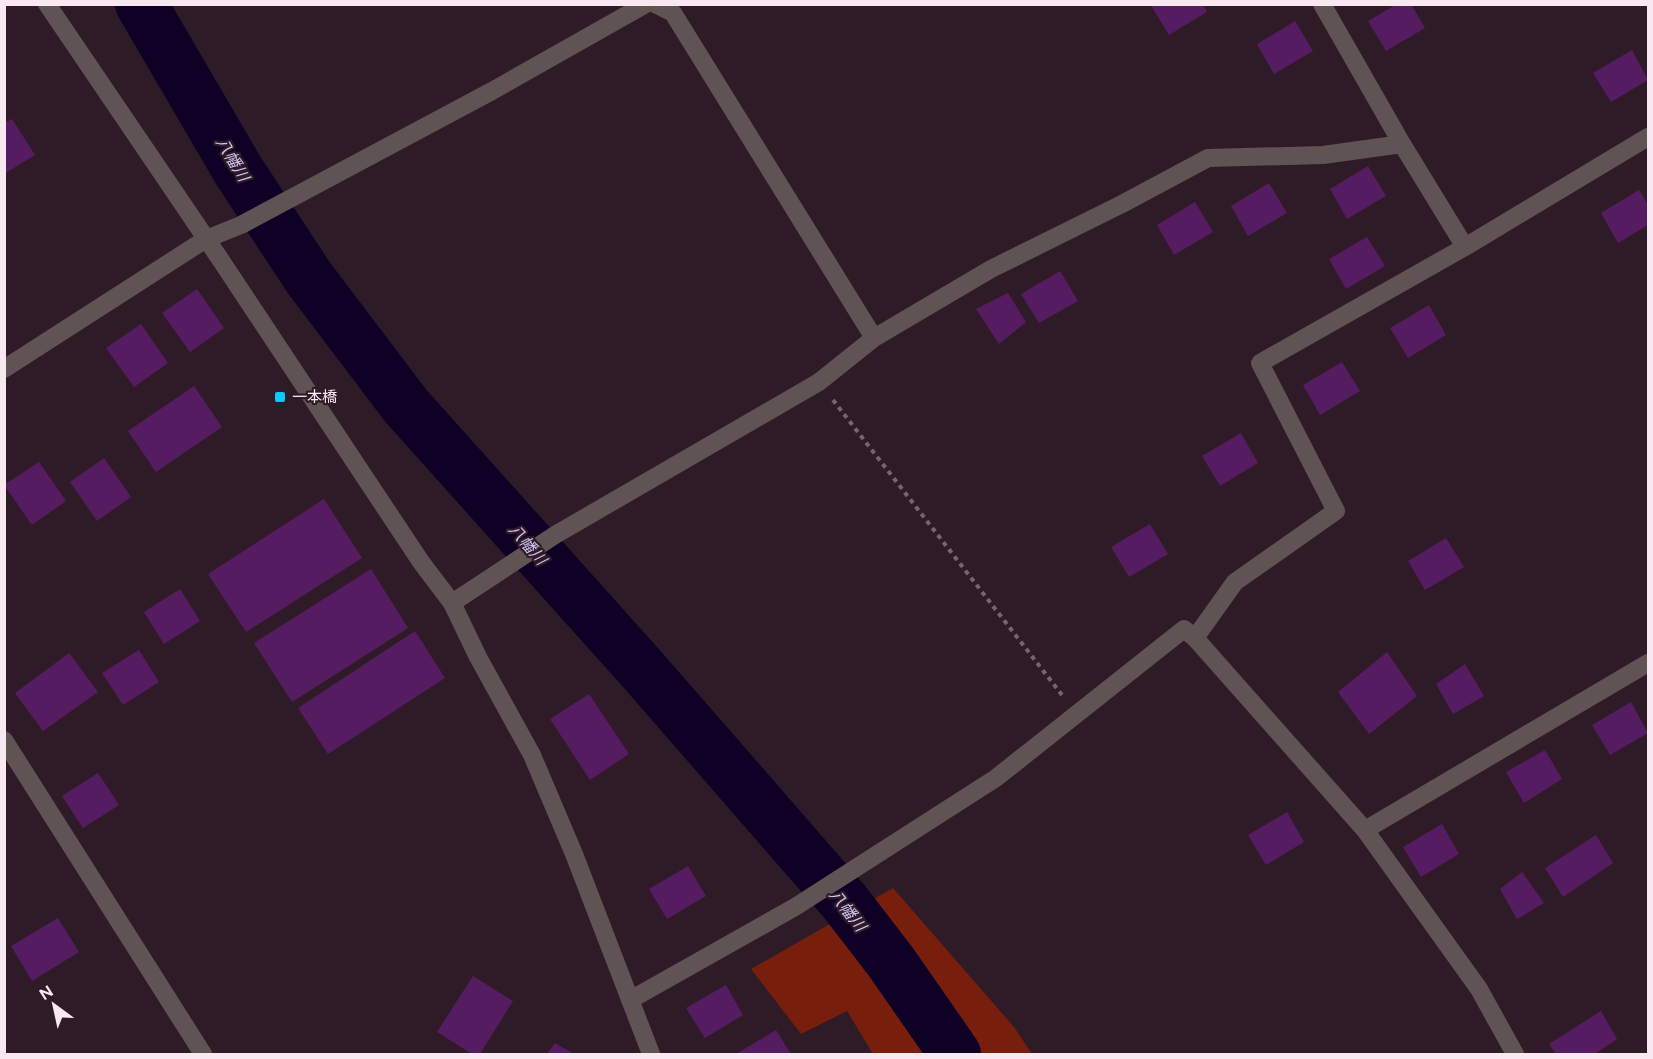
<svg xmlns="http://www.w3.org/2000/svg" width="1653" height="1059" font-family="Figtree,'Noto Sans JP',sans-serif">
<rect width="100%" height="100%" fill="#2f1b27"/>
<path fill="#771e0d" d="M893,888L1014,1027L1032,1054H873L847,1011L801,1034L751,969Z"/>
<g fill="none" stroke-linecap="round" stroke-linejoin="round">
<path stroke="#0f0126" stroke-width="52" d="M141,4L238,170L309,278L406,406L641,668L844,901L891,962L955,1054"/>
</g>
<path fill="#561c62" d="M1150,4H1203L1207,12L1169,35Z
M1397,4H1411L1425,28L1386,51L1368,21Z
M1295,21L1313,51L1274,74L1257,44Z
M1632,50L1648,80L1611,102L1593,73Z
M12,119L35,155L4,174V123Z
M1368,166L1386,196L1347,219L1330,189Z
M1269,183L1287,213L1248,236L1231,206Z
M1639,190L1648,205V225L1618,243L1601,213Z
M1195,202L1213,232L1174,255L1157,225Z
M1367,237L1385,266L1346,289L1329,259Z
M1060,271L1078,301L1039,323L1021,294Z
M197,289L224,328L190,352L162,313Z
M1008,293L1026,322L999,344L976,309Z
M1429,305L1446,335L1408,358L1390,328Z
M141,324L168,363L134,387L106,348Z
M1342,362L1360,391L1320,415L1303,385Z
M194,386L222,427L156,472L128,431Z
M1241,433L1258,463L1220,486L1202,456Z
M104,458L131,497L97,521L70,482Z
M39,462L66,501L32,525L4,485Z
M324,499L362,558L246,632L208,574Z
M1150,524L1168,554L1129,577L1111,547Z
M1446,538L1464,567L1425,590L1408,561Z
M371,569L408,628L292,702L254,643Z
M180,589L200,621L164,644L144,612Z
M415,631L445,678L328,754L298,708Z
M139,650L159,682L123,705L102,673Z
M1387,652L1417,696L1369,734L1338,692Z
M69,653L98,692L43,731L15,693Z
M1465,664L1484,696L1453,714L1436,684Z
M589,694L629,754L590,780L550,719Z
M1631,702L1648,733L1610,755L1592,725Z
M1545,750L1562,779L1524,803L1506,772Z
M98,773L119,805L83,828L62,796Z
M1287,812L1304,842L1266,865L1248,835Z
M1442,824L1459,854L1421,877L1403,847Z
M1596,835L1613,863L1563,897L1545,868Z
M688,866L706,896L667,919L649,889Z
M1522,872L1544,903L1517,919L1500,889Z
M58,918L79,952L32,981L11,946Z
M473,976L513,1001L480,1054H472L437,1032Z
M726,985L743,1015L705,1038L686,1008Z
M1601,1011L1617,1039L1595,1054H1556L1549,1044Z
M776,1030L791,1054H736Z
M555,1043L574,1054H547Z"/>
<g fill="none" stroke-linecap="round" stroke-linejoin="round">
<path stroke="#77646f" stroke-width="4" stroke-dasharray="4.5 4.5" stroke-linecap="butt" d="M833,400L1062,695"/>
<path stroke="#605354" stroke-width="18" d="M655,4L673,13L874,338
M1322,4L1402,144L1465,247
M452,603L555,535L819,382L874,338L991,269L1122,204L1208,158L1323,155L1402,144
M1195,638L1235,582L1336,511L1260,363L1465,247L1648,137
M4,740L203,1054
M1365,830L1648,663
M630,1000L795,907L996,778L1184,629L1195,638L1365,830L1479,989L1515,1054"/>
<path stroke="#605354" stroke-width="18" d="M47,4L222,262L421,562L452,603L478,657L532,755L574,854L651,1054
M4,369L206,239L241,225L492,91L646,4"/>
</g>
<rect fill="#0bcafa" stroke="#2f1b27" stroke-width="2" x="274" y="391" width="12" height="12" rx="3"/>
<g text-anchor="middle" stroke-width="4.5" stroke-linejoin="round" paint-order="stroke">
<g font-size="15" fill="#f8e9f1" stroke="#2f1b27" text-anchor="start">
<text x="292" y="402">一本橋</text>
</g>
<g font-size="16" font-style="italic" fill="#d1c6f4" stroke="#2f1b27">
<text transform="translate(233 159) rotate(59)" y="6">八幡川</text>
<text transform="translate(528 544) rotate(49)" y="6">八幡川</text>
<text transform="translate(848 910) rotate(52)" y="6">八幡川</text>
</g>
</g>
<rect width="1653" height="1059" fill="none" stroke="#f8e9f1" stroke-width="12"/>
<g transform="translate(54 1005) rotate(327)" stroke="#2f1b27" stroke-width="4.5" paint-order="stroke">
<path d="M0-4.5L10 22L0 15L-10 22Z" fill="#f8e9f1"/>
<text y="-9" font-size="16" font-weight="bold" text-anchor="middle" fill="#f8e9f1">N</text>
</g>
</svg>
